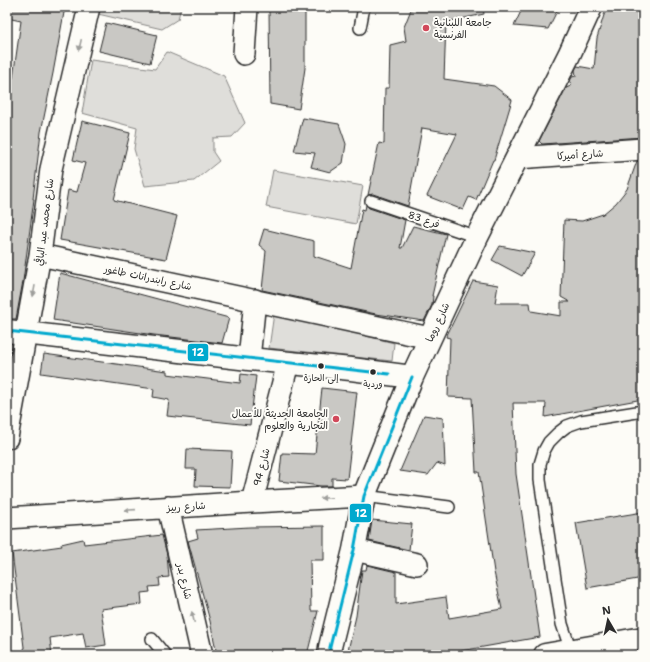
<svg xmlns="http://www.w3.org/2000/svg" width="650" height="662" font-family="'Shantell Sans','Playpen Sans Arabic',sans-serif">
<rect width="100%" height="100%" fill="#fdfcf7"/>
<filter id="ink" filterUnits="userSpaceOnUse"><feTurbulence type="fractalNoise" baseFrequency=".025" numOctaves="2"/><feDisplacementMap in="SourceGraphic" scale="8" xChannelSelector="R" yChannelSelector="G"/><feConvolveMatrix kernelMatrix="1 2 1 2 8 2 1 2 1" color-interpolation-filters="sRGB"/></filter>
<g filter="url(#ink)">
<path fill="#dfdeda" stroke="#858482" d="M100,7H181L178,19L162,29L98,14Z
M167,52L224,76L245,123L232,137L213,138V152L219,161L194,181L145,186L134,149L137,128L82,113L91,60L155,69Z
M273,170L363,186L356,224L266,207Z
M274,313L394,343L392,361L269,348Z"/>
<path fill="#c9c8c4" stroke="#2b2b2b" d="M7,7H65L53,73L41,132L33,199H34L23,281L16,319H7V77L13,78L21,21L7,18Z
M269,7H305V68L299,109L270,104Z
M412,7H483L484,14L446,22L444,79L494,86L512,100L494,160H493L476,200L469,197L463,210L427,196L457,134L422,128L408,206L373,194L368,195L379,143L384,144L385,88H389L390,45L406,41L404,27Z
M523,7H559L548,29L514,26Z
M608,7H643V137L542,144L539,141L566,88L571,86L570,81L572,77L576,76L575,70L577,66L594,69L597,38L604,15Z
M106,23L157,35L150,63L99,51Z
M303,118L339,124L346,144L343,163L330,172L311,167L315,153L294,151Z
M82,121L130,133L114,200L177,216L166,259L60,240L68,190L77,192L85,163L73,160Z
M637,161H643V399L545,417L546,403H513L516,474L540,637L438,655H347L356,616L362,570H366L367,565L396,572V604L446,597L449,618L502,609L494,572L479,472H476L472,398L448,397L450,338L446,337L473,281L498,285L495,303H530L531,311L561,316V302H570L561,297L564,220L582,221L603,214L616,203L627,189Z
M366,205L369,208L405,220L400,248H402L413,226L446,234L432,296H433L432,305L424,321L376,314L262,290L266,251L259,245L264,229L314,241V256L351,268L362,209L365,210Z
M500,246L535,253L522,276L492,260Z
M60,273L229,318L222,343L154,335L53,320Z
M44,354L167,371V374L240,383L241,374L256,376L250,425L167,416L169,400L153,397L154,389L41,373Z
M322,388L357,392L347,479L332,478V486H321L279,481L282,453L315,454Z
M424,415L443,418L445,466L437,463L428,475L400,471Z
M187,449L232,451L230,487L195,486L196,469H186Z
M643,512V578L587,588L576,523Z
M372,520L412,524L409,550L369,541Z
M324,526V560H310L311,611H318L307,655H217L210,621L188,541L198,538L196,530L250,527Z
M162,535L167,555L169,577L159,578L160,586L149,587L150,592L141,593L142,604L101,609L106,645L86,648L83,633L50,638L52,655H25L12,553L62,546L61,544L83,539L84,544Z"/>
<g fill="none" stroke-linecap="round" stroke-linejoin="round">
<g stroke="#2b2b2b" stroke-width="14">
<path id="lane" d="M360,28L364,7
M371,201L477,237
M364,496L449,507
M152,639L165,655
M571,651L562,624L540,480V464L544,451L549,442L558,433L567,426L581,421L643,411"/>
</g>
<g stroke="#2b2b2b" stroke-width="24">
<path id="street" d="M244,54L247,7
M517,158L643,149
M40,255L430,338
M249,359L255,300
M7,438L40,255L51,169L89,7
M252,502L288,363
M168,507L202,655
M7,518L252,502L364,496
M354,550L417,564"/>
</g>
<g stroke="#2b2b2b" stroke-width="25">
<path id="secondary" d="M7,331L249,359L351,369L412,377
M329,655L330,647L354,550L364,496L412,377L477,237L569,55L591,7
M545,655L643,638"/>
</g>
<use href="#lane" stroke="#fdfcf7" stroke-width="11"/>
<use href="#street" stroke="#fdfcf7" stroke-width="21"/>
<use href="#secondary" stroke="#fdfcf7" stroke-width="22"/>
<g stroke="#fdfcf7" stroke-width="6">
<path id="bus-1" d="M7,331L389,374
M329,655L330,647L354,550L364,496L412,377"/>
</g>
<use href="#bus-1" stroke="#00a9ce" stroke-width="3"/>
</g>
<defs><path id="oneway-solid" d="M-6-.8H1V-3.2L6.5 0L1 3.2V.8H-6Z"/></defs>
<g fill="#9e9e9b">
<use href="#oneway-solid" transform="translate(80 45) rotate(103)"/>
<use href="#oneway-solid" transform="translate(34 291) rotate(100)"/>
<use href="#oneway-solid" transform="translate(326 498) rotate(177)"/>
<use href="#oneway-solid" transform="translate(130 510) rotate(176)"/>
<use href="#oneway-solid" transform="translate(193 617) rotate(-103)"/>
</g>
</g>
<g fill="#d1495b" stroke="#fdfcf7" stroke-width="1.5">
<circle cx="426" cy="28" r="4"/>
<circle cx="336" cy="419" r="4"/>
</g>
<g fill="#2b2b2b" stroke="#fdfcf7" stroke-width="1.5">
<circle cx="321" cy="366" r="3.5"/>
<circle cx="373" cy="372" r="3.5"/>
</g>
<g text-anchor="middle" stroke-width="4" stroke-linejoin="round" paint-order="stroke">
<g font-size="9" fill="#2b2b2b" stroke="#fdfcf7">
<text x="321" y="381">إلی الحارة</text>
<text x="373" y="387">وردية</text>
</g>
<g font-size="10" fill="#2b2b2b" stroke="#fdfcf7" text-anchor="start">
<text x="434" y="26">جامعة اللبنانية<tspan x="434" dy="12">الفرنسية</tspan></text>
<text x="328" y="417" text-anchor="end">الجامعة الحديثة للأعمال<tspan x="328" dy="12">التجارية والعلوم</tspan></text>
</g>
<g font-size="10" fill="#2b2b2b" stroke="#fdfcf7">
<text transform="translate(580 154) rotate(-4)" y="4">شارع أميركا</text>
<text transform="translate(424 219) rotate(19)" y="4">فرع 83</text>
<text transform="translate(44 222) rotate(-83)" y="4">شارع محمد عبد الباقي</text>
<text transform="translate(148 277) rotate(12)" y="4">شارع رابندرانات طاغور</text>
<text transform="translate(437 322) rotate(-65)" y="4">شارع روما</text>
<text transform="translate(261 467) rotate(-75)" y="4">شارع 94</text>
<text transform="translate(186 506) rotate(-4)" y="4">شارع ربيز</text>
<text transform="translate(185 581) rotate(77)" y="4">شارع بدر</text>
</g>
</g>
<g stroke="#fdfcf7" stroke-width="1.5">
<rect x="187" y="343" width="22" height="19" rx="4" fill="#00a9ce"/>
<rect x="349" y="503" width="23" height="20" rx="4" fill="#00a9ce"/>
</g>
<g font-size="11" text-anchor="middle" font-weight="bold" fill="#fff">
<text x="198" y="356">12</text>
<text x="361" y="517">12</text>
</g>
<rect width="650" height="662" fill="none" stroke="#fdfcf7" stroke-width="24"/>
<rect x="12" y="12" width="626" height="638" fill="none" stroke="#2b2b2b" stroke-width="1.5" filter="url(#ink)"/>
<g transform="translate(608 620) rotate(351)" stroke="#fdfcf7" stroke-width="3" paint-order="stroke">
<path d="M0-3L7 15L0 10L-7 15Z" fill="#2b2b2b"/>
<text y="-6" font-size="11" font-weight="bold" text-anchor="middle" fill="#2b2b2b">N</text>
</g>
</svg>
